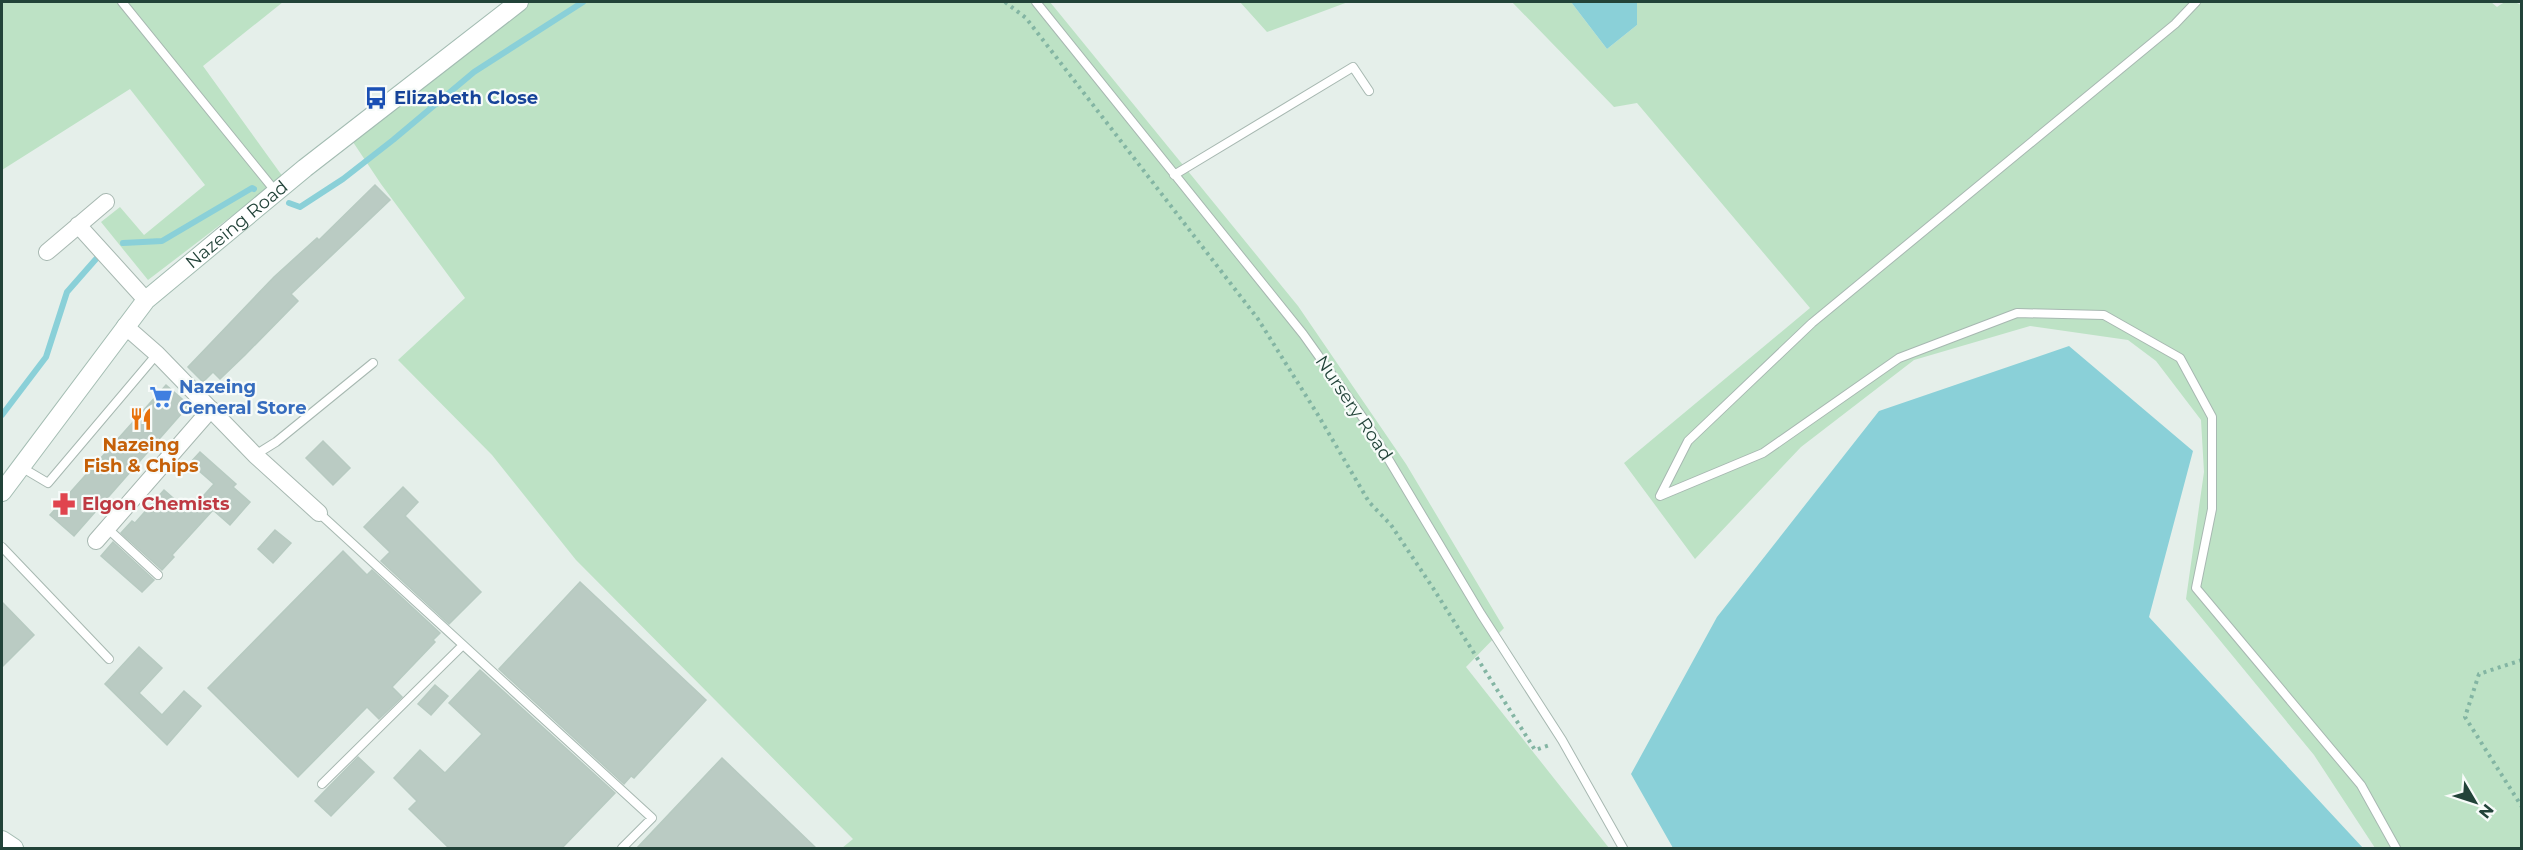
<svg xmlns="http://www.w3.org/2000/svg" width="2523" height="850" font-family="Montserrat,sans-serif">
<rect width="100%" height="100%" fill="#e5efea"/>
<path fill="#bde2c5" d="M2,2H283L203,66L283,177L148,280L101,222L120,207L144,235L205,185L130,89L2,170Z
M504,2H1050L1298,306L1406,464L1504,628L1466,667L1609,848H842L853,839L576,560L492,455L398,360L465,298L381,184L343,127Z
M1240,2H1348L1267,32Z
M1512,2H1571L1607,49L1637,25V2H2491L2497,7C2506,0 2512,0 2521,5V848H2375L2314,755L2186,599L2204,472L2201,420L2156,361L2128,340L2030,326L1914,360L1801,447L1695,559L1624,463L1810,308L1637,103L1614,107Z"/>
<path fill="#8ad0d8" d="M1571,2H1637V25L1607,49Z
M2069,346L2193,451L2149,617L2363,848H1673L1631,774L1717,617L1879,411Z"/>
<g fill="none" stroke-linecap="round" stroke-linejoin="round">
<path stroke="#8ad0d8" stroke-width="6" d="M289,203L300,207L343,179L393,140L474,72L583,2
M123,243L162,241L252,188L254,189
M2,415L46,357L67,292L96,259"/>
</g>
<path fill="#bacbc3" stroke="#b7cac1" stroke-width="1.5" d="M375,185L390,200L291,294L298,301L245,355L220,379L213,372L203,382L188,367L274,277L317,238L319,240Z
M166,385L189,405L74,536L50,515Z
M323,441L350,468L333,485L306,458Z
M200,452L236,484L233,487L250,502L230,525L213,510L172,555L174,557L162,570L121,533L132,521L135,523L164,490L189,512L214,484L190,463Z
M403,487L418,502L405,516L481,592L449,624L381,561L390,552L364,527Z
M275,530L291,543L273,563L258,549Z
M113,542L154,580L142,592L101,556Z
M343,551L367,575L372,570L440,633L433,640L435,642L392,687L402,697L379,719L367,707L298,777L208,688Z
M580,582L706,700L634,778L631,776L624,784L499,669Z
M2,602L34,635L2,667Z
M139,647L162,668L139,693L162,715L184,691L201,706L167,745L105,684Z
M480,670L615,793L561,849H450L409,809L417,801L394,778L420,750L445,773L482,734L449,703Z
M435,685L448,696L431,715L418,704Z
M358,757L374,772L331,816L315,801Z
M722,758L817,849H636Z"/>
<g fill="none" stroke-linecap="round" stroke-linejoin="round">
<g stroke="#a7b8b1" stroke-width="10">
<path id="lane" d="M122,2L276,192
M1036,2L1303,334L1368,425L1481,614L1562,740L1623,848
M2196,2L2175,24L1812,323L1688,441L1660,496L1763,453L1899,358L2017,313L2104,315L2180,358L2212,417V509L2196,588L2361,785L2396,848
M1174,175L1353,67L1369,91
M255,455L276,442L373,363
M21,467L48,483L157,354
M319,513L652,818L622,848
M107,528L158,575
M2,547L109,659
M322,784L463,645"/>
</g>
<g stroke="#a7b8b1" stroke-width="18">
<path id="street" d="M78,225L146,300
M47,252L106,202
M125,326L157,354L255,455L319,513
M96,541L211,409"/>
</g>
<g stroke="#a3bcb2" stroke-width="20">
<g id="secondary">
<path id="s1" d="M2,492L146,300L305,168L519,2"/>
<path d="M2,840L14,848"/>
</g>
</g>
<path stroke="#83b5a3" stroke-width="4" stroke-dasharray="3 4.5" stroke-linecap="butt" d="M1005,2L1026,18L1258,319L1318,415L1369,502L1391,525L1433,588L1535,750L1550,745
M2522,660L2479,674L2465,717L2522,807"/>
<use href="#lane" stroke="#fff" stroke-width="8"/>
<use href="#street" stroke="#fff" stroke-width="16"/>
<use href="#secondary" stroke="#fff" stroke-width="18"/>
</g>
<defs>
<g id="bus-bare" transform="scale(1.8)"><path d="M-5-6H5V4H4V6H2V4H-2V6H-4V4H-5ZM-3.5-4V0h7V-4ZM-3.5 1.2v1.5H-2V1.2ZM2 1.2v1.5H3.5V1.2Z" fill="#1a4fb4" stroke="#f7fbf9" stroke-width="2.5" paint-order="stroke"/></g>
<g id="supermarket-bare" transform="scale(1.8)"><path d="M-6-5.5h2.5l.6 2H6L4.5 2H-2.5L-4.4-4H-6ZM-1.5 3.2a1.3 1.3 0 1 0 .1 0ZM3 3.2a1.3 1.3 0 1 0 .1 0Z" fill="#3f7fe0" stroke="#f7fbf9" stroke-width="2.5" paint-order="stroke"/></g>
<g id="restaurant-bare" transform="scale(1.8)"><path d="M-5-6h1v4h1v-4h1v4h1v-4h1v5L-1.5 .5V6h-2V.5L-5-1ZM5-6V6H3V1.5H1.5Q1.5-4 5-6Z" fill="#e8710a" stroke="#f7fbf9" stroke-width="2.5" paint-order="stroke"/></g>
<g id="pharmacy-bare" transform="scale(1.8)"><path d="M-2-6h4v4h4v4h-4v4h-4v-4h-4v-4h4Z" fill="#e0444e" stroke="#f7fbf9" stroke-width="2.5" paint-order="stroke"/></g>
</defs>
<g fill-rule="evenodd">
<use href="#bus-bare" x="376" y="98"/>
<use href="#supermarket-bare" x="161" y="397"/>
<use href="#restaurant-bare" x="141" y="419"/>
<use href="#pharmacy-bare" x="64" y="504"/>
</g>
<g text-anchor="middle" stroke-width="4.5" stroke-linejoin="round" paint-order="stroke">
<g font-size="18" font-weight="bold" fill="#164399" stroke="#f7fbf9" text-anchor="start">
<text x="394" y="104">Elizabeth Close</text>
</g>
<g font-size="18" fill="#224339" stroke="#f7fbf9">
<text dy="6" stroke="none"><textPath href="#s1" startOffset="358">Nazeing Road</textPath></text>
<text transform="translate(1354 408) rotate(56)" y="6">Nursery Road</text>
</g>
<g font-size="18" font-weight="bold" fill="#366cbe" stroke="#f7fbf9" text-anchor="start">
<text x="179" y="393">Nazeing<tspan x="179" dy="21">General Store</tspan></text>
</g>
<g font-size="18" font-weight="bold" fill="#c56008" stroke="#f7fbf9">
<text x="141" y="451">Nazeing<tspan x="141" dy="21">Fish &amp; Chips</tspan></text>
</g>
<g font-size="18" font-weight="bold" fill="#be3a42" stroke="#f7fbf9" text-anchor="start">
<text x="82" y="510">Elgon Chemists</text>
</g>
</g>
<rect width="2523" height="850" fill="none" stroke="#224339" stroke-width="6"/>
<g transform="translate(2475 802) rotate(129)" stroke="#f7fbf9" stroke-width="4.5" paint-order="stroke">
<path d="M0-4.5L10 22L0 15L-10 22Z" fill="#224339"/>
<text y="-9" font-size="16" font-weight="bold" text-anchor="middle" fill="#224339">N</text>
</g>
</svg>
